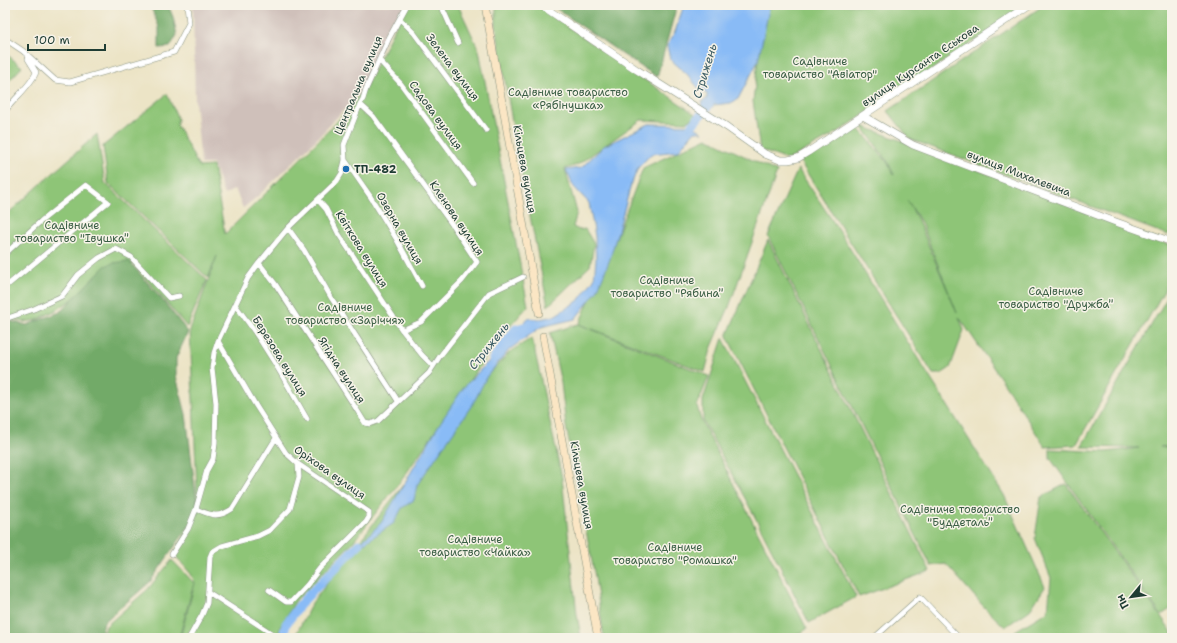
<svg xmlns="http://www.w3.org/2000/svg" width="1177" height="643" font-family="'Shantell Sans',sans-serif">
<rect width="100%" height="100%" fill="#f7f3e8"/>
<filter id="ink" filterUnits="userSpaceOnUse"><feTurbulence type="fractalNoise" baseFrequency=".025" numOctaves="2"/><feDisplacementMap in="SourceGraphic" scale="8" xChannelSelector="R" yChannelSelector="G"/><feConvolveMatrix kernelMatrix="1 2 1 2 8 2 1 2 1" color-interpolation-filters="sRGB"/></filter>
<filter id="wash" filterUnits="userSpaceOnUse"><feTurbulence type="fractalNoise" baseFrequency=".012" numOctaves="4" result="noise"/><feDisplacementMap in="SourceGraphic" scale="16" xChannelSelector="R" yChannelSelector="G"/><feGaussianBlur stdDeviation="0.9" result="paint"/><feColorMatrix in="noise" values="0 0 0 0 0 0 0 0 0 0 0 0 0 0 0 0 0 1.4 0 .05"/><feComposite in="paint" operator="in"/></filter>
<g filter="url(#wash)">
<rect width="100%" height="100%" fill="#ece4c6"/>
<path fill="#cfc0ba" d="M193,5H405L387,36L364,88L316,140L257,197L243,208L235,189L224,195L213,164H201L195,101Z"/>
<path fill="#8ec577" stroke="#568156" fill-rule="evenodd" d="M406,5H458L479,50L528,306L496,342L403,478L353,542L296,600L280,627L279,638H180L195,583L191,574L174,554L198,513L190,330L217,256L208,278L108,183L103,146L167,94L178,119L177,125L199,167L213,166L225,234L335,124L365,88Z
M496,5H536L695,114L688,122L641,120L577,165L565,169L577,212L573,227L579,230L585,229L594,244L590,266L548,306L517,151L496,27Z
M765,5H1029L838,132L788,160L760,150L753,101Z
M1044,5H1172V226L1168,235L910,139L888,111Z
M5,53L22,67L5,85Z
M857,126L887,162L894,175L888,162L862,126L937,154L1172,246V277L1076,445L1045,447L1008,389L959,317L964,330L950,368L941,374H933L799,160ZM907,200L921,222L957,313L918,220Z
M97,134L105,183L207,280L187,327L133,263L115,271L58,309L37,320L24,322L5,318V216Z
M707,138L777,172L729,307L711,349L705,372L579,324L613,246L643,168Z
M798,169L838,229L900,330L1004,495L1045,587L1030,610L1005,627L985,608L946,564L931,566L768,236Z
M768,240L930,571L859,597L727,336Z
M1172,289V446L1160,447H1172V608L1161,615L1050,458V449L1106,452L1139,448L1081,447Z
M578,324L709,376L697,406L701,420L807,629L792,638H604L595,577L566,426L561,383L550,333Z
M532,338L562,478L577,615L581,638H294L312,603L487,376L511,351Z
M723,338L856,597L809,623L754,515L703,421V400Z
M1066,484L1172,632V638H1020L1015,631L1048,611L1051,578L1035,538L1041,497Z
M172,560L194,583L179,638H103L106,626L147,590Z"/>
<path fill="#72aa68" stroke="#48744e" d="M150,5H168L173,17L177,35L170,47L159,48V27Z
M551,5H677L657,77L622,54Z
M129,261L164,302L188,332L176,358V376L186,414L198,513L150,582L104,622L100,638H5V320L27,325L60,312L105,266L113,263Z"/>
<path fill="#89bbf6" stroke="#547c95" d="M684,5H770L758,61L738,99L731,103L714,105L709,111L701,106L702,102L707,99V94L700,90L696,85L687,74L670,59L667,46L675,32Z
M649,124L691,125L703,132L695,131L678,151L651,154L638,168L631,185L610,259L597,291L575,319L541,327L510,349L487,376L474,402L417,485L414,500L402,508L394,523L351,552L381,523L440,423L464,387L511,338L528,318L540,319L554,316L578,301L594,279L596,260L595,236L589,203L574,187L566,170L581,168L604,146Z"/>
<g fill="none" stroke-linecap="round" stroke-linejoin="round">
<path stroke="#89bbf6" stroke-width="9" d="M684,135L708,106
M493,359L516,329L531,325
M283,638L286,624L302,602L359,544"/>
</g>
</g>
<g filter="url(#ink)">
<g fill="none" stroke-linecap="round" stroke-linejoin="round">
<g stroke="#86907d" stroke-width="6">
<path id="minor" d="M441,5L458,43
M400,19L414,33L486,130
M5,39L23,51L55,80L70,82L174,52L189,23L187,5
M379,60L401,84L473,183
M360,104L373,116L451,223L477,262L462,281L421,322L402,330
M5,111C13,100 33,83 36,72L28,59
M345,160L370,196L397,240L422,286
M318,200L326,209L338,233L402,330L422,355L433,366
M288,228L304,250L332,299L398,401
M5,254L41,221L86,185L108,202L9,284L5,283
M259,263L276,285L357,410L365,423L370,424L378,421L429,373L440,356L489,293L523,277
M236,306C263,341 285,380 307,419
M5,319L34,309L62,296L78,275L99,258L116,249L131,257L169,298L179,296
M218,341L256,406L286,453L298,464L369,512V517L366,522L320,568L307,585L291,602H286L269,590
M196,509C211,515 217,519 232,509L276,438
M172,554L188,529L196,509L207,470L213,459L215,444L216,403L212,368L214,353L218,341L248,278L259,263L288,228L337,181L342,173L345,160L344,145L360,104L363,99L366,89L389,38L407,5
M208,592L271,633
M189,638L202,615L207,603L210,557L212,552L222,546L258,536L270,530L290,509L299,477L298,464
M874,638L920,597L959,638"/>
</g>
<g stroke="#86907d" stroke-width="8">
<path id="tertiary" d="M541,5L637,70L727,127L765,154L780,160H788L798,158L808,152L1029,5
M863,116L913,145L1113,221L1172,242"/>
</g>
<g stroke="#86907d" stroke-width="8">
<path id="secondary" d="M485,5L539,313
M543,336L598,638"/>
</g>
<use href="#minor" stroke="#fff" stroke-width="5"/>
<use href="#tertiary" stroke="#fff" stroke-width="7"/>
<use href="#secondary" stroke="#fbe6c4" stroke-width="7"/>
</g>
</g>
<circle fill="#1f6fb2" stroke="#f7f3e8" stroke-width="1.5" cx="346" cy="169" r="4"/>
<g text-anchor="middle" stroke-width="3" stroke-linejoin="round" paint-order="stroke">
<g font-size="11" fill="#3b5f45" stroke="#f7f3e8">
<text x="820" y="65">Садівниче<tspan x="820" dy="13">товариство "Авіатор"</tspan></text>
<text x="568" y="96">Садівниче товариство<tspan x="568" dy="13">«Рябінушка»</tspan></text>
<text x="72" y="229">Садівниче<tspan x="72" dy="13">товариство "Івушка"</tspan></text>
<text x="667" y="284">Садівниче<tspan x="667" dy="13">товариство "Рябина"</tspan></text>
<text x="1056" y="295">Садівниче<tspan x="1056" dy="13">товариство "Дружба"</tspan></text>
<text x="345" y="311">Садівниче<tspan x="345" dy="13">товариство «Заріччя»</tspan></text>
<text x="960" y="513">Садівниче товариство<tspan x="960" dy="13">"Буддеталь"</tspan></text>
<text x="475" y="543">Садівниче<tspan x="475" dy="13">товариство «Чайка»</tspan></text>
<text x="675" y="551">Садівниче<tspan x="675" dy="13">товариство "Ромашка"</tspan></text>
</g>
<g font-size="11" fill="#1f3d34" stroke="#f7f3e8">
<text transform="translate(920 65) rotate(-34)" y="4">вулиця Курсанта Єськова</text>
<text transform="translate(453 67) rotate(53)" y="4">Зелена вулиця</text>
<text transform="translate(358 85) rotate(-67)" y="4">Центральна вулиця</text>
<text transform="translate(436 115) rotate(54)" y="4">Садова вулиця</text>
<text transform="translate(525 169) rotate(80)" y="4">Кільцева вулиця</text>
<text transform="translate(1019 173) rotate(21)" y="4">вулиця Михалевича</text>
<text transform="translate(457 218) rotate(56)" y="4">Кленова вулиця</text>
<text transform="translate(400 228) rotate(60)" y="4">Озерна вулиця</text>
<text transform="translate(362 249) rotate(58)" y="4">Квіткова вулиця</text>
<text transform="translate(280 356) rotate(58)" y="4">Березова вулиця</text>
<text transform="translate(342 370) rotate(57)" y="4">Ягідна вулиця</text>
<text transform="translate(330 472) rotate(35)" y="4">Оріхова вулиця</text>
<text transform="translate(582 485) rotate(80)" y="4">Кільцева вулиця</text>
</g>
<g font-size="11" font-weight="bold" fill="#1f3d34" stroke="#f7f3e8" text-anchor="start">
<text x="354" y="173">ТП-482</text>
</g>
<g font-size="12" font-style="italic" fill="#3a5c64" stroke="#f7f3e8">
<text transform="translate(705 71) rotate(-73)" y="4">Стрижень</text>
<text transform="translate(489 346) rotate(-51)" y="4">Стрижень</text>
</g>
</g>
<rect width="1177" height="643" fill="none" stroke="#f7f3e8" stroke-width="20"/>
<g transform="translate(1131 597) rotate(241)" stroke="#f7f3e8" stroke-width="3" paint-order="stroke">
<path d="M0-3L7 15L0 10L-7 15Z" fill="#1f3d34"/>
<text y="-6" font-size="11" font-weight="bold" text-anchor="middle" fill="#1f3d34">Пн</text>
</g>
<path d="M28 44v6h77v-6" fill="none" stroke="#1f3d34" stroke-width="2"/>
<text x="34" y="44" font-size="12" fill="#1f3d34" stroke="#f7f3e8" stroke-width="3" paint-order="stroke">100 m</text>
</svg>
